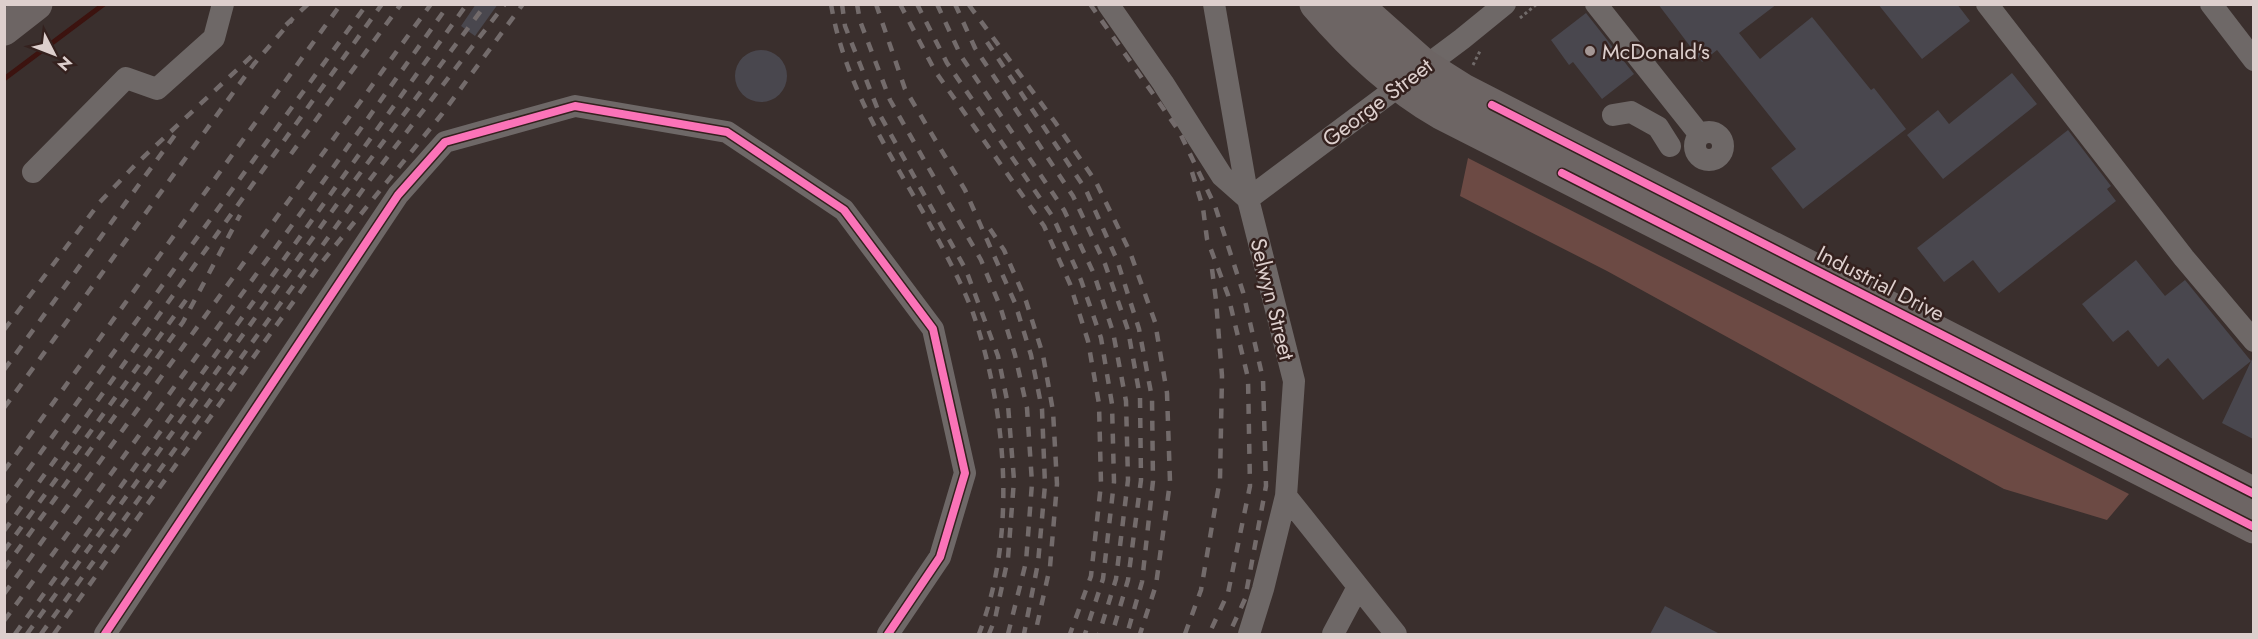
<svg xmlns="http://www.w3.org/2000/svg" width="2258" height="639" font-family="Jost,sans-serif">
<rect width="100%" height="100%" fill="#3a2f2d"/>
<path fill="#6c4a44" d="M1468,158L2129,494L2107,520L2004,489L1607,271L1460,196Z"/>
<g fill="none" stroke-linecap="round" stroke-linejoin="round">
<path stroke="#3c130f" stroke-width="5" d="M4,79L104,4"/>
</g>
<path fill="#49474e" d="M476,4H498L475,36L461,26Z
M1658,4H1777L1739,33L1760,59L1812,17L1871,90L1874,88L1906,129L1803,209L1771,168L1796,149L1717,50L1702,62Z
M1878,4H1957L1970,21L1922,59Z
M1586,13L1634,74L1602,99L1573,62L1569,65L1551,40Z
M735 76a26 26 0 1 1 52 0a26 26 0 1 1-52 0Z
M2012,73L2037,104L1943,179L1907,135L1938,110L1949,124Z
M2068,130L2111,186L2107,189L2116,201L1999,293L1973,260L1944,282L1917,248Z
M2136,260L2165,296L2185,280L2251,361L2203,400L2168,358L2158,367L2128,330L2113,342L2082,304Z
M2253,357V439L2222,423Z
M1665,606L1720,634H1650Z"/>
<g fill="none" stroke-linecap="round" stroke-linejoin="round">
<path stroke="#716b6a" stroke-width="3" stroke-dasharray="3 3" stroke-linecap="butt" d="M1520,18L1537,4
M1473,65L1480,51"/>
<path stroke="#6e6867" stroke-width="22" d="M1108,4L1163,83L1222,176L1248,199
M1214,4L1248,199L1294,381L1286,496L1263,589L1249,634
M1596,4L1700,135
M1987,4L2184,258L2254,341
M2211,4L2254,60
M1613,115L1631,112L1658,127L1670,146
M1695 146a14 14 0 1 1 28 0a14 14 0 1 1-28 0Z
M33,172L126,78L157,89L214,38L223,4
M1248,199L1462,39L1505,4
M1286,496L1396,634
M105,634L398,195L445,142L575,106L727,132L844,210L933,329L965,473L940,557L888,634
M1333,634L1358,587"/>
<path stroke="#6d6564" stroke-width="33" d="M1316,4C1351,45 1394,86 1441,113L2254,527
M1355,4L1425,66L1463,90L2254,494
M4,29L36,4"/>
<path stroke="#736b6b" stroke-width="4.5" stroke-dasharray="10 10" stroke-linecap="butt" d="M831,4C844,83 888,151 927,219C943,249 961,281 973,313C1007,412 1017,535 979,634
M842,4L845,26L880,115L966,270L998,356L1008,405L1014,480L1008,558L995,619L989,634
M857,4L860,21L890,100L981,260L1000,306L1015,355L1027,408L1032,483L1026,562L1008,634
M876,4L905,89L965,190L1015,303L1031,355L1042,409L1045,485L1038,563L1024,634
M900,4L935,71L1044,226L1070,284L1088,341L1099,404L1101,484L1091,576L1070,634
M917,4L947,63L1053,217L1081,280L1101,338L1112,404L1114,482L1103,579L1085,634
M937,4L961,56L1064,210L1094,274L1113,332L1126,401L1128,480L1116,579L1099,634
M955,4L975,48L1073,196L1105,264L1128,330L1140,397L1141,480L1128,580L1112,634
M1090,4L1179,131L1215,206L1243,292L1263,379L1266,486L1245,599L1229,634
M969,5L1055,122L1096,182L1130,252L1155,322L1167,393L1170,482L1156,585L1140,634
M286,25L308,4
M987,42L1086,190L1117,260L1139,329L1152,398L1153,481L1142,582L1127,634
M291,154L401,4
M1192,172L1203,208L1207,239L1228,295L1248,378L1250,486L1228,593L1209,634
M990,229L1004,250L1026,301L1043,355L1053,411L1057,484L1050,567L1035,634
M4,330L100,202L136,164L255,53
M4,370L175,135
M4,408L254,64L292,20
M4,471L341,4
M4,503L367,4
M4,531L382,4
M4,551L191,293
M4,569L183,322L240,215
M4,594L431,4
M4,621L303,210L449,4
M15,634L467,4
M27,634L343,196L486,4
M41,634L369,181L505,4
M54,634L322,262L442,114L523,4
M1185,634L1201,590L1220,479L1222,376L1216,300L1212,269"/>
<g stroke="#34211e" stroke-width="11">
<path id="cycleway" d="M1492,105L2254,494
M1562,173L2254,527
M105,634L398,195L445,142L575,106L727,132L844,210L933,329L965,473L940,557L888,634"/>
</g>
<use href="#cycleway" stroke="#fb73b8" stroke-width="8"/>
</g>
<circle fill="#a49795" stroke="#34211e" stroke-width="2" cx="1590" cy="51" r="6"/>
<g text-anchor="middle" stroke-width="5" stroke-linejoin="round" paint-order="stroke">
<g font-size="22" fill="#ddcfcd" stroke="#34211e" text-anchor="start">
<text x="1602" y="59">McDonald's</text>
</g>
<g font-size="22" fill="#ddcfcd" stroke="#34211e">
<text transform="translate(1377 102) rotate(-37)" y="8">George Street</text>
<text transform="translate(1881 283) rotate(27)" y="8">Industrial Drive</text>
<text transform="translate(1273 299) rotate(76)" y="8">Selwyn Street</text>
</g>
</g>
<rect width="2258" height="639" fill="none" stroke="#ddcfcd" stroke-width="12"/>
<g transform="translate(54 54) rotate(132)" stroke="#34211e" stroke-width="4.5" paint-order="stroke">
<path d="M0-4.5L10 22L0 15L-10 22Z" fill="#ddcfcd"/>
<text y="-9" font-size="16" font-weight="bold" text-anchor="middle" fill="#ddcfcd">N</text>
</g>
</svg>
